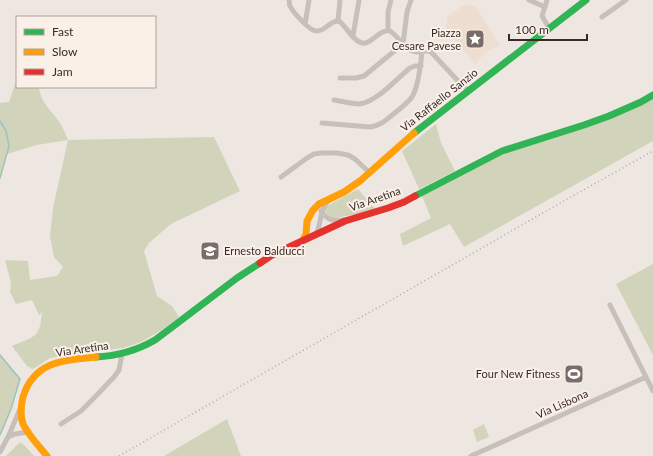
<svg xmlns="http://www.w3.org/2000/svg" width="653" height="456" font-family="Lato,sans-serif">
<rect width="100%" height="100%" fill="#eee7e1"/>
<path fill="#d1d4ba" d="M17,78V87H39C40,102 52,111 60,123C63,128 66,134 68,140L214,137L240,191L171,224L149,243L144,251L157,296L172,306L179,317L160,331L141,342L123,348L75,354L50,358L33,369L27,366L17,353L18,351L16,352L12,346C18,343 32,339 36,334C41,328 41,319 42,312L39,315L32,300L16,304L10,292L11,283L5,260L28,261L30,280L57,276L63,267L54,257L50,236L53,208L68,140L37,145L7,154L0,178V103L9,102Z
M653,98V141L464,247L450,224L403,246L400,234L431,218L422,196L503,153Z
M436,124L441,143L455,171L419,189L402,151Z
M358,189L375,209L359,214L334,218C329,217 326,214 325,209L327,206Z
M653,264V355L616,284Z
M0,355L20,379L11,409L0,435Z
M227,419L241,456H164Z
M484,424L489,437L477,442L473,430Z
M20,442L25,446L34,456H6Z"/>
<path fill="#eddecf" d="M467,4L476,7L500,45L489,50L478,60L476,64L448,33L446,26L447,17L462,6Z"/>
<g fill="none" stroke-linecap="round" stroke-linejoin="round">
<path stroke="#9bc3bf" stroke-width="1.5" d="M0,121L6,131L9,146L0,178
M0,355L20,379L11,409L0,435"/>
<path stroke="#c7bfba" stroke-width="5" d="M289,0C290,3 289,4 290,6C293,12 310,32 317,31C326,31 330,20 339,21C346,26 353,41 362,43C372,45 378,29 390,31C398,36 403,47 412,51C419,54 425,49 431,52L459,82L468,90
M529,0L545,7
M547,0L542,16L549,28
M602,17L626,0
M338,21L340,0
M305,24L309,0
M388,30V12L391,0
M353,36L359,0
M340,78H356L364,76L403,44L407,12L411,0
M334,100C342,101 351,104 359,104C377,102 396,79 410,68L415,66H421
M322,123L370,127C379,126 385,121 391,116C398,110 407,104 412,97C418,87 421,62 422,51
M281,177L307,158L314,154L321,153H337L348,155L355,159L370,173
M321,211C328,221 333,221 344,220
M316,234C322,222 319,211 328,201
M610,305L646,377
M61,424L81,411L93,399L114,377L119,370L122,354
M8,437L15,434L28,432
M0,452L8,437L20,409
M471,456L646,377L653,391"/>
<path stroke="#30b455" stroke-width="7" d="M414,133L586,0
M415,196L502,151L584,125L609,116L641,102L653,95
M96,357C117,356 136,351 155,340L237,278L260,263"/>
<path stroke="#ff9f0a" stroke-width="7" d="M303,240L306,234L307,221L313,210L319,204L344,192L360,181L414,133
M47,456C39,446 29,436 23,424C20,415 21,405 23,397C34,361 64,360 96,357"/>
<path stroke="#e5322d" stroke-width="7" d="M260,263L272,255L345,221L388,208L404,202L415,196"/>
<path stroke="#aea7a4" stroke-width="1.5" stroke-dasharray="1 3" stroke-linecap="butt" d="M119,456L562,202L653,151"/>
</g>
<defs>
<g id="sight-square" transform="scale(1)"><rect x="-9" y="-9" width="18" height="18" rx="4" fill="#786d68" stroke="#fbf0e8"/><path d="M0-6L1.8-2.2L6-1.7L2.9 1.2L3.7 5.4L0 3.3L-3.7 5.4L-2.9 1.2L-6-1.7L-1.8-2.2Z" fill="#fff"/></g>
<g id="school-square" transform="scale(1)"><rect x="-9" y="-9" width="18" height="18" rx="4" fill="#786d68" stroke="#fbf0e8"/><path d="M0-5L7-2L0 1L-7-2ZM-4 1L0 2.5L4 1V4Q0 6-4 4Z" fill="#fff"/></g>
<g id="stadium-square" transform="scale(1)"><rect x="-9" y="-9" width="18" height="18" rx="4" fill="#786d68" stroke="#fbf0e8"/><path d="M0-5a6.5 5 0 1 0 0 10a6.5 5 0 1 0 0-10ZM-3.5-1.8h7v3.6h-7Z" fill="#fff"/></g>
</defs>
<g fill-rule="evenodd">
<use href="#sight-square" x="475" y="39"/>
<use href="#school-square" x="210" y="251"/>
<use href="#stadium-square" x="574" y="374"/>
</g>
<g text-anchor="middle" stroke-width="4" stroke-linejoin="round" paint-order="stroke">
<g font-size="11" fill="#382b27" stroke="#fbf0e8" text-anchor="end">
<text x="461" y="37">Piazza<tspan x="461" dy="13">Cesare Pavese</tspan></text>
<text x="224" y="255" text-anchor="start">Ernesto Balducci</text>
<text x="560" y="378">Four New Fitness</text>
</g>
<g font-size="11" fill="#382b27" stroke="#fbf0e8">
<text transform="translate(439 100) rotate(-38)" y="4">Via Raffaello Sanzio</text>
<text transform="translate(375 199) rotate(-19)" y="4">Via Aretina</text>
<text transform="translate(82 349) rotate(-8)" y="4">Via Aretina</text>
<text transform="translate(562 404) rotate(-24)" y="4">Via Lisbona</text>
</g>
</g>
<rect x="16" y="16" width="140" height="72" fill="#fbf0e8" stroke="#ada19b"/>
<rect x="24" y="29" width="20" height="6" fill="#30b455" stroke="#ada19b"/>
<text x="52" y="36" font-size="12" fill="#382b27">Fast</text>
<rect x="24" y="49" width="20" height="6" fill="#ff9f0a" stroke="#ada19b"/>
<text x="52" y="56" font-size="12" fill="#382b27">Slow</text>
<rect x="24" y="69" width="20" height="6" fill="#e5322d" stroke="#ada19b"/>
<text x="52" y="76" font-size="12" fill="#382b27">Jam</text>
<path d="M509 34v6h78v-6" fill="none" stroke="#382b27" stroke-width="2"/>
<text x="515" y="34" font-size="12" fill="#382b27" stroke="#fbf0e8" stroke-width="3" paint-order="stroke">100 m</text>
</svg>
